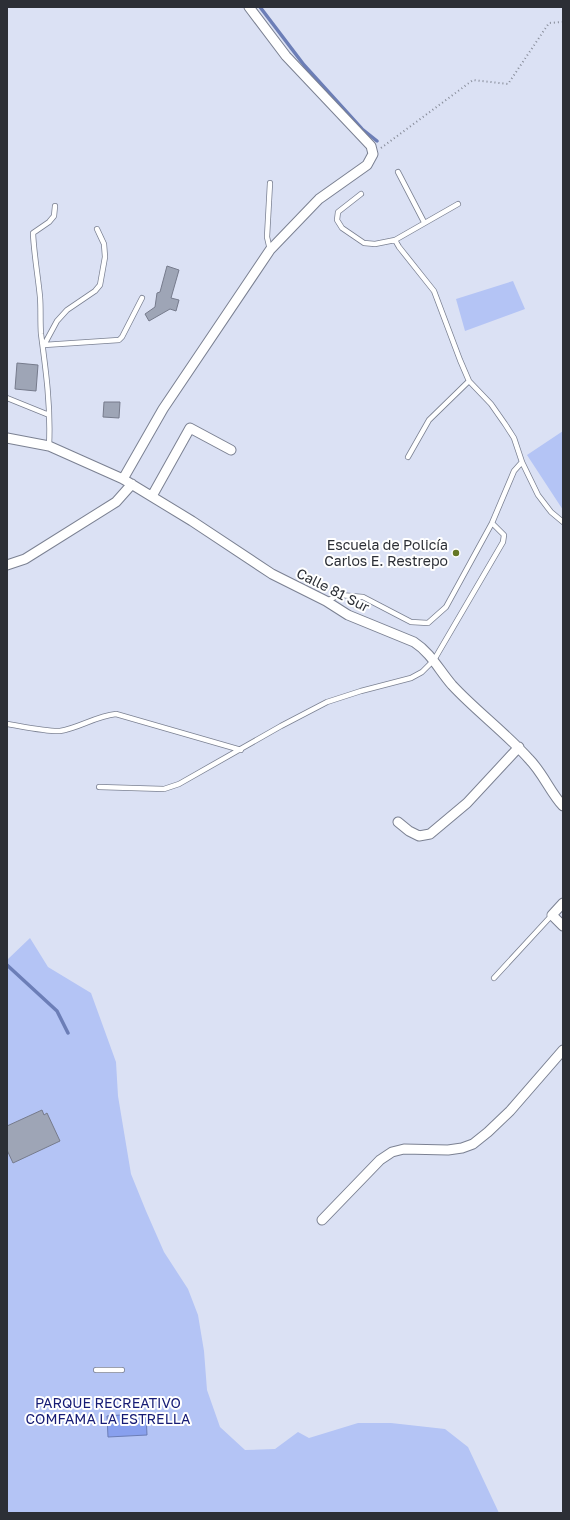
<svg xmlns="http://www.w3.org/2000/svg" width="570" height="1520" font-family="'Golos Text',sans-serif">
<rect width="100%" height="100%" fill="#dbe1f4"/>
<path fill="#b4c4f5" d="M513,281L525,309L465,331L456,299Z
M563,431V510L527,455Z
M30,938L48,967L91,993L116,1062L118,1096L131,1174L146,1211L164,1252L188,1289L198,1315L204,1351L207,1390L220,1427L245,1450L275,1449L298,1432L309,1438L358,1423H391L445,1429L468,1447L499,1513H7V960Z"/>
<path fill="#88a0ee" stroke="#6c7eb7" d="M146,1413L147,1435L108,1437L107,1416Z"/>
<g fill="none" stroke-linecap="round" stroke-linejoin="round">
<path stroke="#6c7eb7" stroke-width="3.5" d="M260,7L304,65L362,129L377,141
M7,965L57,1011L68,1033"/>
</g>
<path fill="#9ea5b6" stroke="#767b8c" d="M167,266L179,270L171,298L179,300L176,311L170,309L149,321L145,314L155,307L157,293L160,292Z
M17,363L38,365L36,391L15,389Z
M104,402H120L119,418L103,417Z
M42,1110L44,1115L47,1113L60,1141L13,1163L7,1150V1126Z"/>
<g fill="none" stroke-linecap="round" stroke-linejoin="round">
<g stroke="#7b8192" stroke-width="6">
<path id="lane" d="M398,172L424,222
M270,183L267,237L270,250
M361,194L338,212L337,220L342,228L364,243L375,244L395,240L399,247L434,291L460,360L469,381L491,404L505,424L514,438L522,462L538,495L551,512L563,522
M395,240L458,204
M44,345L57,321L67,310L95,291L100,285L105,257L104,244L97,229
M44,345L119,340L122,337L142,298
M7,398L49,415
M49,446C51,408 46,371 41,334C40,321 41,309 40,297C38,276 34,255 33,233L49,222L54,216L55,206
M408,457L429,420L469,381
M326,601L340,595L363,597L411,622L428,623L446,607L492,523L514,471L522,462
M7,724C20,726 48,732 60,731C79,728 96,716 116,714L241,750
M99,787L164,789L179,784L281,726L327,702L361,691L411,678L422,672L434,660L503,542L504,535L492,523
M494,978L552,915
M96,1370H122"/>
</g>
<g stroke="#7b8192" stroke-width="11">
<path id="street" d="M7,438L49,446L123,479L192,521L272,574L326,601L348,615L414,642C431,653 439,670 452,685C476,711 505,732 529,759C543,773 550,792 563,806
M123,479L163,409L270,250L319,199L367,165L373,154L371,146L286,56L249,7
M152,496L190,428L231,450
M7,565L25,559L116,502L132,484
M398,822L409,831L419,836L430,834L467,803L519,747
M563,903L552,915L563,926
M322,1220L380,1160L392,1152L404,1149L448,1150L462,1148L473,1144L488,1132L510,1111L563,1050"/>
</g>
<path stroke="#868b98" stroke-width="2" stroke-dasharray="1 3" stroke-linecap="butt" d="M381,148L473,80L508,84L549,23L563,22"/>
<use href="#lane" stroke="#fff" stroke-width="4.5"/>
<use href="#street" stroke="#fff" stroke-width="9"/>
</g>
<circle fill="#657725" stroke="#fff" stroke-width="1.5" cx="456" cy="553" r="4"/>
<g text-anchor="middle" stroke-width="4" stroke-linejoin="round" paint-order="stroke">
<g font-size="14" fill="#2c2f36" stroke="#fff" text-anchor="end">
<text x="448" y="550">Escuela de Policía<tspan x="448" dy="16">Carlos E. Restrepo</tspan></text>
</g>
<g font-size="14" fill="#2c2f36" stroke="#fff">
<text transform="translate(333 590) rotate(27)" y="5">Calle 81 Sur</text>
</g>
<g font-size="14" fill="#161c75" stroke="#fff">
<text x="108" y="1408">PARQUE RECREATIVO<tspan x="108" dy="16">COMFAMA LA ESTRELLA</tspan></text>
</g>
</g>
<rect width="570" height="1520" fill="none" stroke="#2c2f36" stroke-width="16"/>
</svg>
